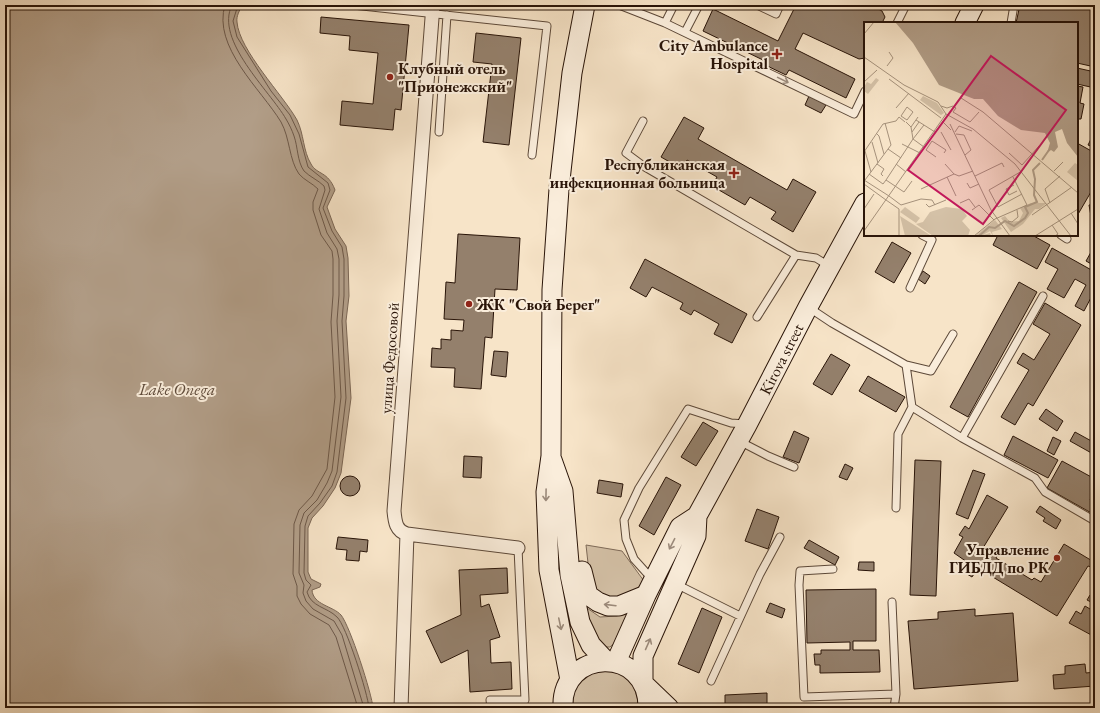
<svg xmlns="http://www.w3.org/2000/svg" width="1100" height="713" font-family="'EB Garamond',serif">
<rect width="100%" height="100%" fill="#f7e4c8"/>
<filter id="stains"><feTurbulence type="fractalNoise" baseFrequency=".005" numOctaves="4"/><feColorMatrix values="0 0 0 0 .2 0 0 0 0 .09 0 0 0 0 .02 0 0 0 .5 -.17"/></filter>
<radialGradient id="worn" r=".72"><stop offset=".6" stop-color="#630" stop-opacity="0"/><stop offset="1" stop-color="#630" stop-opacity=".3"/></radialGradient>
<path fill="#d4c1a7" stroke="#7e6a58" d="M586,545L622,551L644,581L635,591L624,599L597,594L590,581Z
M584,606L600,617L617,616L631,609L619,639L610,647H604L596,637Z
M596,669C627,674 634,675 639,708H569L574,684Z"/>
<path fill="#b19d87" stroke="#7b6654" d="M5,5H242C240,10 236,16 237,22C239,50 283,95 297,120C304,134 303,151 311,164C317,175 328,171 335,190L327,207L335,229L346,246L348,258L349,296L346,321L351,398L341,473L335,488L323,506L312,518L308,528V572L311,579L321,584L320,587L312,590C313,605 333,606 341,615C350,626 372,694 373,708H5Z"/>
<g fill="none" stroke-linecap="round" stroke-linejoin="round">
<path stroke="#6d5848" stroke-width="1" d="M225,5C212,47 261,89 281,122C290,138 289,160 299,174C304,180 312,183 318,189L313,202V210L321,235L332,251L333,259V295L331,322L335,397L327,469L312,496L299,510L294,524L293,574L297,586V596L301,604L310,614L329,625L336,637L358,708
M232,5C214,40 270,91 286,119C289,124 292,130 294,136C298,147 297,161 304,171C310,177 318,180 324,186L325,190L319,209L327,233L337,249L339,259V295L337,321L341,397L332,471L327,483L317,500L304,513L300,525L299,573L304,585L303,593L306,601L313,609L334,621L342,635L364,708
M238,5L233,21L237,37L271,91L290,115L299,134L308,167L328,183L330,190L323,208L332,231L342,247L344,259V296L342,321L346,398L337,472L332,486L320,503L308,516L305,526L304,573L306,580L311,585L307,592C311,607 327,607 337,617C346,625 368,694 369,708"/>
</g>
<path fill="#94806c" stroke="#291408" d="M796,5H871L882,11L885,17L882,23H865V58L859,59L803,33L795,49L855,79L846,98L789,70L786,75L761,63L763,60L703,31L713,9L778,41Z
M1020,5H1073L1095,10V67L1077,63V23H1016Z
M321,17L409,25L401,110L395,109L393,130L340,125L342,101L373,104L378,53L349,50L350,36L320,33Z
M476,33L521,38L509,145L483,142L492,64L473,62Z
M1077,68L1095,72V88L1077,84Z
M1077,86L1083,87L1080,103L1084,104L1081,119H1077Z
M809,96L826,105L821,113L805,105Z
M684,117L704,128L698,139L787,190L793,179L816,192L793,232L771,219L776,212L750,197L745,205L712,186L717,177L687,160L682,169L661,157Z
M1095,131V148L1088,145Z
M1077,143L1095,153V185L1077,216Z
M1095,204V238L1089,205Z
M458,234L520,238L517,290L495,289L492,338L485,337L481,389L454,387L455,368L431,367L432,348L441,349V339L451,340V330L463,331L464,320L444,319L446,282L455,283Z
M998,235H1032L1050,245L1037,269L993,245Z
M892,242L911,253L894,283L875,272Z
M1095,245V266L1086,261Z
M1052,248L1095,272V290L1084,311L1075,306L1086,285L1075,279L1064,298L1047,289L1058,269L1045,262Z
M645,259L747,314L732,343L714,334L719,324L694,310L691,315L680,309L683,303L652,287L646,297L630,288Z
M923,271L930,276L925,284L918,279Z
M1019,282L1037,292L968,417L950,407Z
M1045,303L1081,325L1033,406L1028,403L1015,425L1001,417L1029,370L1017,363L1023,353L1034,360L1050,334L1033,324Z
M494,351L508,352L506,377L491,375Z
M831,354L850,365L832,395L813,384Z
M868,376L905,397L896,412L859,391Z
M1046,409L1063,421L1057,431L1039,419Z
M703,422L718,431L696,466L681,457Z
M794,431L809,438L799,463L783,457Z
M1075,432L1095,443V455L1070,441Z
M1013,436L1058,460L1048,478L1004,455Z
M1053,437L1061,441L1054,455L1047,451Z
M464,456L482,457L481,478L463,477Z
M915,460L941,461L936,596L910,595Z
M1062,461L1095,479V491L1090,500L1095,502V515L1047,488Z
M845,464L853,468L847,480L839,477Z
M973,470L985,474L968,519L956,514Z
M340 486a10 10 0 1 1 20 0a10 10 0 1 1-20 0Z
M666,477L681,485L654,535L639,526Z
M599,480L623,484L621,497L597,493Z
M987,495L1008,507L983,548L997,556L996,558L1032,580L1034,578L1041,582L1064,544L1094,562L1091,567L1088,566L1057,616L978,568L972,577L962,571L967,562L954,553L963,537L959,535L965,526L969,529Z
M1040,506L1061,520L1056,529L1043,521L1045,518L1036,512Z
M757,509L779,517L768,549L745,541Z
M338,537L368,540L367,552L360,551L359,561L346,560L347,550L336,549Z
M809,540L839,557L835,565L804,548Z
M859,562H874V571L858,570Z
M507,568L508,593L480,595L481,607L489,604L500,637L490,640L491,663L511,662L512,689L470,692L468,650L441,663L426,631L461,615L459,570Z
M876,589V641H853V650H879L880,672L820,673V665H815L814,654H821V650H850V642L807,643L806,590Z
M1090,595L1095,598V604L1087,600Z
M770,603L785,609L782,618L766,612Z
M1085,606L1095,612V637L1069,623L1076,611L1081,614Z
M702,608L722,617L699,673L678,664Z
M975,609V616L1013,613L1018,681L914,689L908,621L938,619V612Z
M1085,664L1086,673L1095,672V686L1054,689L1053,675L1065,674V666Z
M767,693V708H725V695Z"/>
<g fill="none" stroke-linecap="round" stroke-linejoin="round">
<g stroke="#5c4838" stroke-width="9">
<path id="lane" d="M353,5L547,26L532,155
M619,5L665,23L854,114L865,91
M757,5L776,14L780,5
M665,23L674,5
M897,23L906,5
M1011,23L1014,5
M685,32L699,5
M643,121L626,153L645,167L796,255L816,258L829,266
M439,132L447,15
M1061,235L1067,239
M910,288L932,240L922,235
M808,307L832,323L906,365L912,407L962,438L1035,478L1045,492L1095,521
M757,317L796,255
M906,365L931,371L953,334
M962,438L1043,296
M739,441L768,456L794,467
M896,508L898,434L912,407
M833,569L800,571L799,585L804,697L896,694
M652,579L634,559L626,539L624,520L639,488L688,409L731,423L745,424
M676,584L740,616
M892,602L896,694L894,708
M711,681L760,574L780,537
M491,708L490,700H525L518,548"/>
</g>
<g stroke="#5c4838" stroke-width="15">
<path id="street" d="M433,5L394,511C395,522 396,531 407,534L518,548
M401,708L407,534"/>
</g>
<g stroke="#291408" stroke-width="21">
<path id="secondary" d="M965,23L974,5
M552,460L563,491L570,575L580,622L591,645L606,661
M582,571L588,595L598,602L608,606H619L646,595
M616,662L646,595L680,527L697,516
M570,680L549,570L546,492L551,456L552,290L559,189L572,73L585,5
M643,682V656L696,536L697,516L747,425L808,307L865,203
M644,684L669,708
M563,708C560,648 649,645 648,708"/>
</g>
<use href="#lane" stroke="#faeddb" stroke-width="7"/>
<use href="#street" stroke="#faeddb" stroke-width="13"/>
<use href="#secondary" stroke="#faeddb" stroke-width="19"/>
</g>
<defs><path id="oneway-shaft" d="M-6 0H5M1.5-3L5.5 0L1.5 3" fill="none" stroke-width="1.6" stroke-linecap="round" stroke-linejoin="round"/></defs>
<g stroke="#9c8b7c">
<use href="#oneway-shaft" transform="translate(783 80) rotate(26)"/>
<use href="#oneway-shaft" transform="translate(546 495) rotate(91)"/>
<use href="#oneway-shaft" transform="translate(672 544) rotate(117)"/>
<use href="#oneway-shaft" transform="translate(610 605) rotate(-173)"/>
<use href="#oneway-shaft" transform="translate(560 624) rotate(78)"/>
<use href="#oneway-shaft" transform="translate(648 644) rotate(-66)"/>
</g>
<g fill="#8f2418" stroke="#faeddb" stroke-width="1.5">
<path d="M775 48h4v4h4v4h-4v4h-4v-4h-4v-4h4z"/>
<circle cx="390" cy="77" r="4"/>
<path d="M732 167h4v4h4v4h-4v4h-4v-4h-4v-4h4z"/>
<circle cx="469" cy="304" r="4"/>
<circle cx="1057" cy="558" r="4"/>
</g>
<g text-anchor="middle" stroke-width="4" stroke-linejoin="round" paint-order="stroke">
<g font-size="16" font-weight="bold" fill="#291408" stroke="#faeddb" text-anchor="end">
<text x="768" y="51">City Ambulance<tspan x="768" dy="18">Hospital</tspan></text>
<text x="398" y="74" text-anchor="start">Клубный отель<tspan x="398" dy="18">"Прионежский"</tspan></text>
<text x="725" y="170">Республиканская<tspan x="725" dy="18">инфекционная больница</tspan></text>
<text x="477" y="310" text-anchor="start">ЖК "Свой Берег"</text>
<text x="1049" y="555">Управление<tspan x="1049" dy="18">ГИБДД по РК</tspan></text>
</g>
<g font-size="16" fill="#291408" stroke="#faeddb">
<text transform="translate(389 358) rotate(-86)" y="6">улица Федосовой</text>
<text transform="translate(781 359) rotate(-63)" y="6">Kirova street</text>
</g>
<g font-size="17" font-style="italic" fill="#5f4b3b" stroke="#faeddb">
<text x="177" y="395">Lake Onega</text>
</g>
</g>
<g transform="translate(864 22)">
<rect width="214" height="214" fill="#f7e4c8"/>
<path d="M12,56L15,58L4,72L0,69V65L3,60L7,62ZM59,74L73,81L80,91L77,93L56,78ZM211,141L214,143V159L203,150ZM167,181H183L175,187H171L159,202L147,210L137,196L141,194L146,200L155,199L159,191L156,186ZM41,185L56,196L52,201L36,190ZM82,185L98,187L103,194L98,199L106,208L104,214H69L52,202L59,200L66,190ZM36,194L66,213V214H41ZM131,198L138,207L128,210L129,214L126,209L119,213L126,211L127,214H111Z" fill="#d4c1a7"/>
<path d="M31,0H214V135L203,121L198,107L191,110L194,125L190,130L187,128L183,131L186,121L181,111L157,108L134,94L119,77H110L75,63L49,21Z" fill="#b19d87"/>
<path fill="none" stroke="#b19d87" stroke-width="2" d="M178,138L185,128M115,214L125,205L131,206L141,199L150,204L161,196L164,191L161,185L173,180L170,173L171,157L169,148L176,141"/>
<path fill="none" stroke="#a5917b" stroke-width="1" d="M0,12L10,0M0,35L40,63L74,80L82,92M23,44L29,36L25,30M25,57L77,96M0,60L13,48M97,76L119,90L214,171M77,84L83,86L89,84L92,86L89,90L106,100L115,90M43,85L49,90L43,98L37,94ZM32,86L45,71M82,92L109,107L151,142L207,214M52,98L71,110M77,98L87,108M42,100L47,105L49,117M86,102L127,188L146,214M47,105L54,95M48,110L55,100M77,110L87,128M91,110L95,104L108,109M12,111L15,114L20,132M92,112L100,113L106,126L107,128L101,133M49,117L60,103M8,120L14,141M38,122L56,131M24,127L37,136M62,128L68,119L82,128L80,131M62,128L72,135M1,129L7,150M0,130L19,102L32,99L35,95L41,100M145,131L158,143L175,124M13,142L20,147L17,152L19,154M32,142L42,150M81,142L90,152M158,149L125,168L134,185L158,172M190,149L199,140M5,152L19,162L22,158L40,170L48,159M111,154L138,141L140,145M83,155L92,174M0,158L25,174M1,158L27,123L21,101M22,158L49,117L60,125M103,161L106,166L115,162M0,162L22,178M150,163L142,167L145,173L153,169M57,167L90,152L95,154L109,149M25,174L37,183L57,177L68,178L71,183M22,178L35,187V214M96,181L105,177L111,185M186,181L181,167L196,154M62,182L65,185L82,178M0,187L10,172M108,188L115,183L130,198M207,191L214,202M168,193L208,165M144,199L148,200L154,195L153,188M188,203L194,212L191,214M0,209L82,92M110,214L131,197L163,183L149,155M171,214L214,187"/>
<path fill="#c2185b" fill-opacity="0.15" stroke="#c2185b" stroke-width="2" d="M127,34L202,88L119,202L44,148Z"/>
<rect width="214" height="214" fill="none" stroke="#291408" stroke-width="2"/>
</g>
<rect width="1100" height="713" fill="none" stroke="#f7e4c8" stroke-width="20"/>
<rect x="6" y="6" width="1088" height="701" fill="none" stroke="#291408" stroke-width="2"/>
<rect x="10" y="10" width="1080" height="693" fill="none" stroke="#291408"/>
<rect width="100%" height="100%" filter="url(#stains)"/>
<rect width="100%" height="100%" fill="url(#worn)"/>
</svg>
